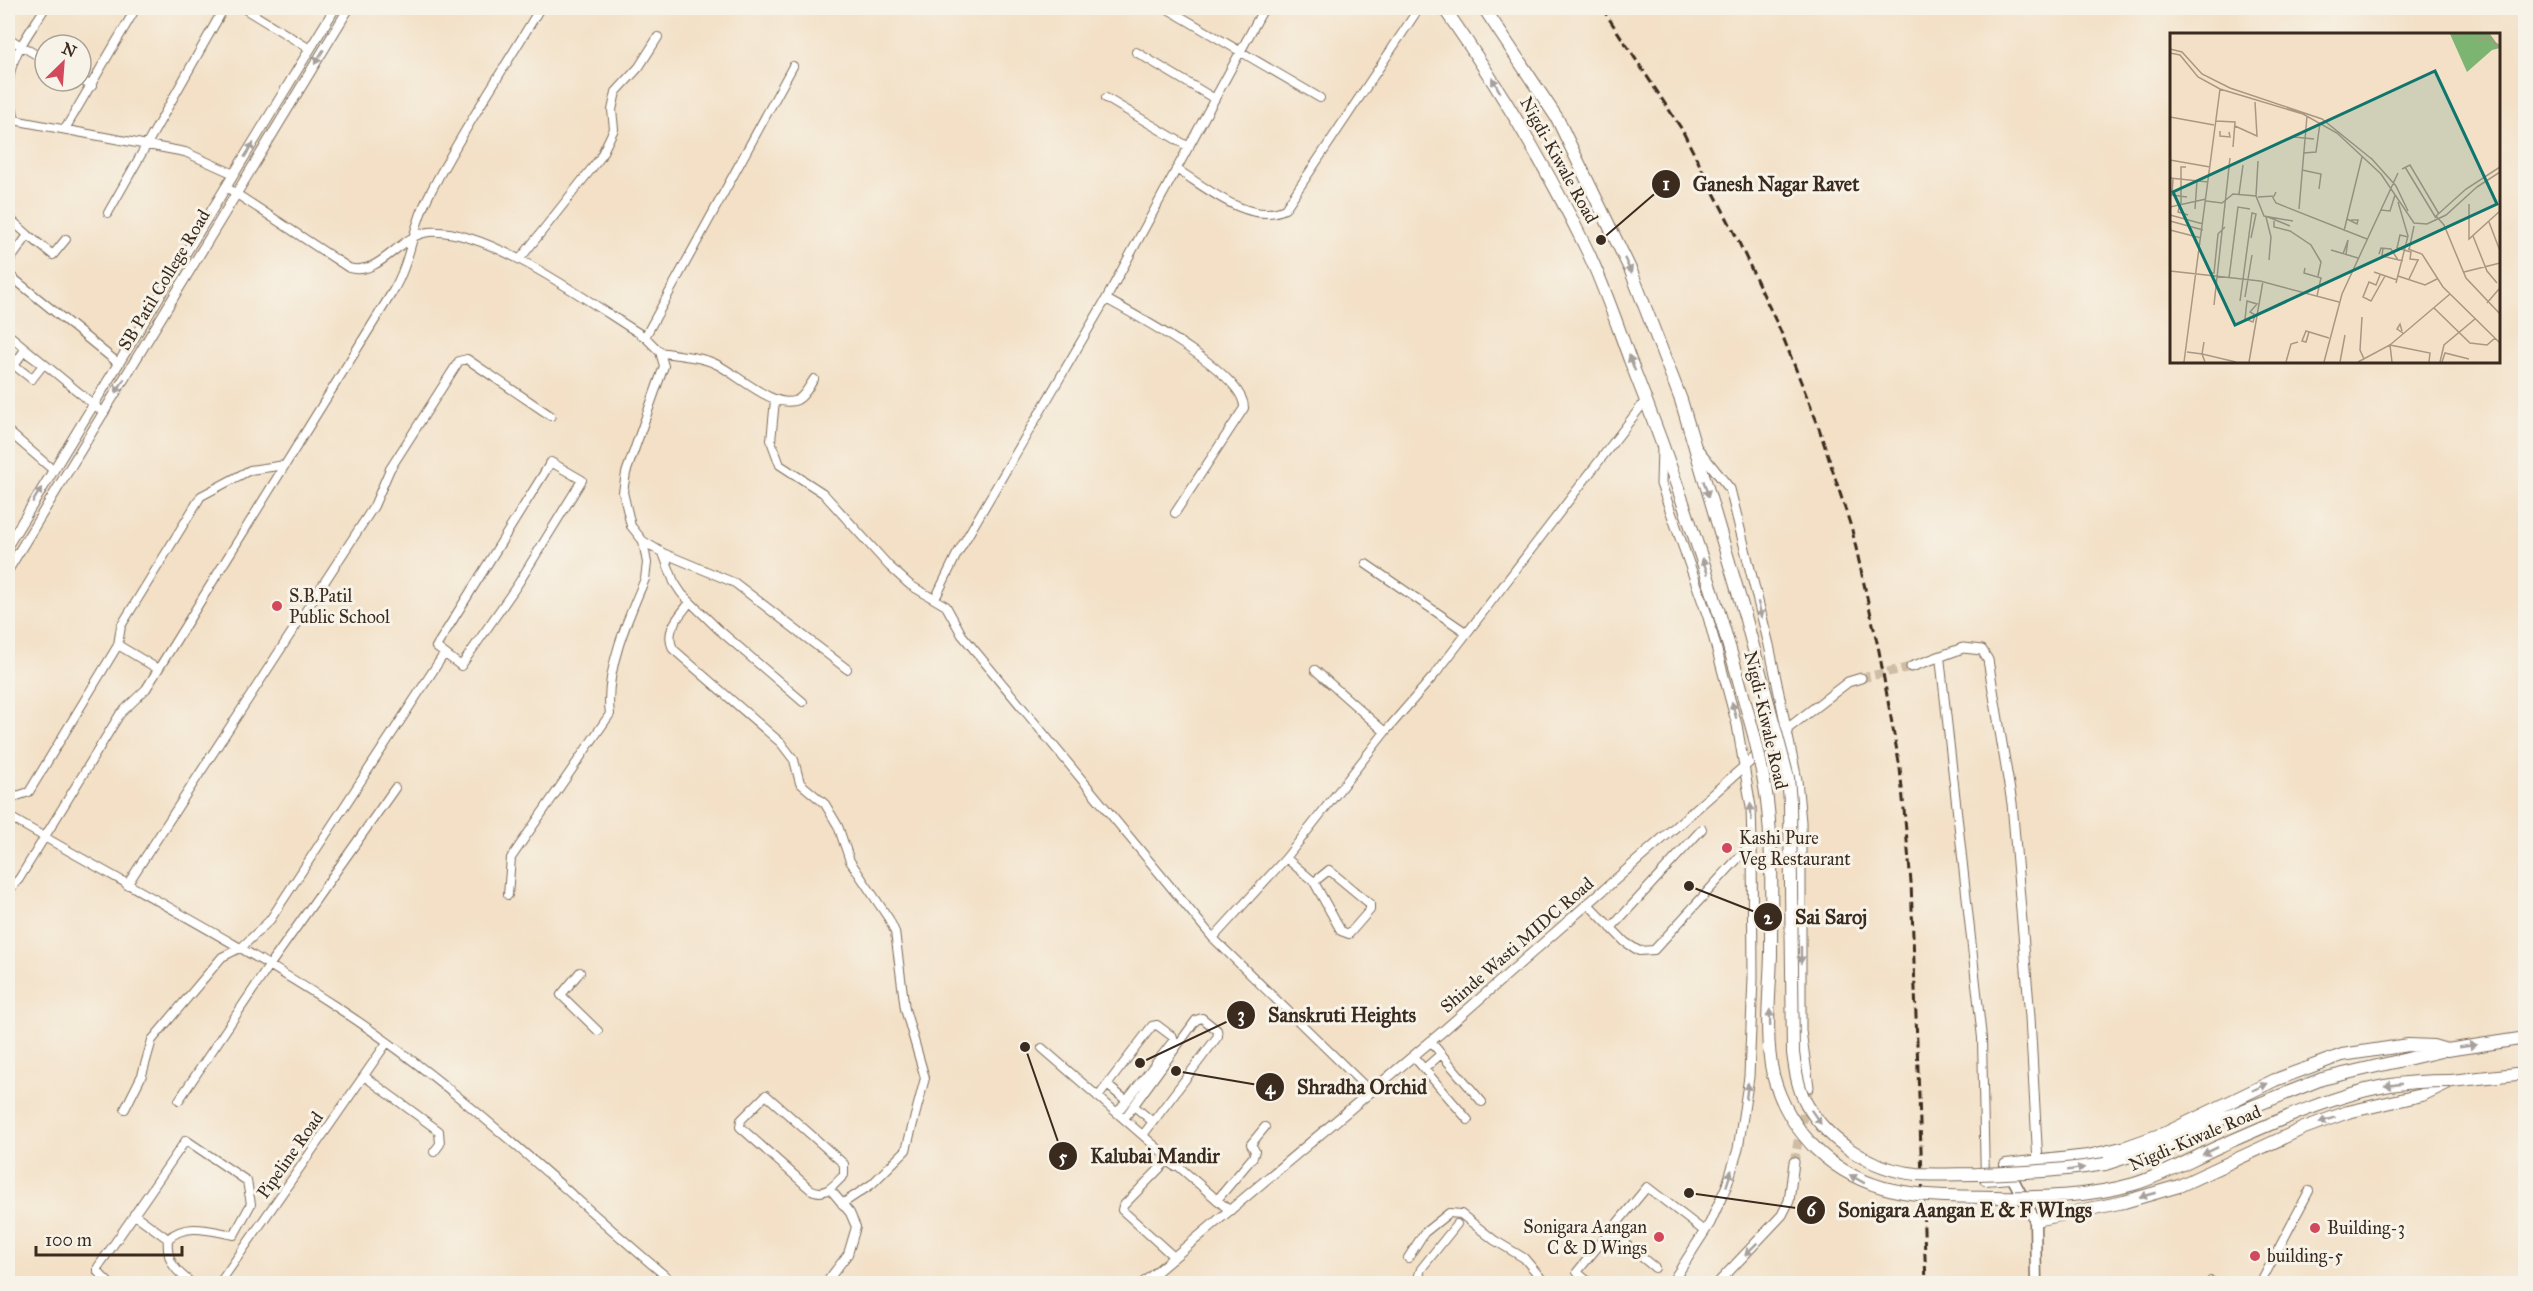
<svg xmlns="http://www.w3.org/2000/svg" width="2533" height="1291" font-family="'IM FELL Great Primer',serif">
<rect width="100%" height="100%" fill="#f7f3e8"/>
<filter id="ink" filterUnits="userSpaceOnUse"><feTurbulence type="fractalNoise" baseFrequency=".0167" numOctaves="2"/><feDisplacementMap in="SourceGraphic" scale="12" xChannelSelector="R" yChannelSelector="G"/><feConvolveMatrix kernelMatrix="1 2 1 2 8 2 1 2 1" color-interpolation-filters="sRGB"/></filter>
<filter id="wash" filterUnits="userSpaceOnUse"><feTurbulence type="fractalNoise" baseFrequency=".008" numOctaves="4" result="noise"/><feDisplacementMap in="SourceGraphic" scale="24" xChannelSelector="R" yChannelSelector="G"/><feGaussianBlur stdDeviation="1.35" result="paint"/><feColorMatrix in="noise" values="0 0 0 0 0 0 0 0 0 0 0 0 0 0 0 0 0 1.4 0 .05"/><feComposite in="paint" operator="in"/></filter>
<g filter="url(#wash)">
<rect width="100%" height="100%" fill="#f3e0c6"/>
</g>
<g filter="url(#ink)">
<g fill="none" stroke-linecap="round" stroke-linejoin="round">
<path stroke="#cebca4" stroke-width="9" stroke-dasharray="9 4.5" stroke-linecap="butt" d="M1861,678L1911,667
M1794,1162L1809,1087"/>
<g stroke="#7b6a59" stroke-width="10">
<path id="minor" d="M243,8L310,49
M1166,8L1320,98
M8,38L45,60
M1136,52L1215,99
M81,80L92,86
M1106,98L1189,147
M8,119L185,152L234,174
M15,120C13,110 10,99 9,88C7,59 31,31 45,8
M65,129L136,8
M1176,169C1205,186 1249,226 1285,209L1419,8
M226,187L349,268C380,277 399,235 429,232C489,227 594,306 645,337L660,352L664,366L626,473L623,492L631,526L643,541L663,553L735,583L847,669
M108,213L224,8
M8,217L28,235
M520,259L600,158L614,129L612,110L616,92L639,67L658,37
M8,263L28,235L53,255L66,239
M8,274L118,363
M1106,299C1135,315 1245,373 1244,408L1175,513
M8,334L104,413
M645,337L793,66
M24,351L43,365L32,379L14,365Z
M660,352C679,356 701,356 718,365C738,375 775,410 797,400C805,396 809,386 814,379
M775,400L771,441L780,465L823,493L889,566L910,585L946,606L962,635L1213,938L1371,1092
M8,431L53,470
M551,462L582,480L518,584L461,666L436,647Z
M663,553L674,582L682,594L718,629L803,702
M1366,564L1467,633
M935,599L956,556L1106,299L1264,8
M690,602C679,617 664,630 673,649L781,743L794,760L800,783L825,804L838,826L850,861L889,919L895,932L905,1009L925,1078L906,1150L872,1184L842,1204
M118,645L158,669
M1940,657L1982,1038L1985,1181L2012,1179
M1315,670L1385,732
M8,791L17,796L29,792L118,645L121,626L201,496L250,470L285,465
M8,816C119,881 234,940 341,1010C462,1089 565,1192 675,1284
M1286,858L1314,882L1341,931L1349,934L1370,910V904L1329,870L1314,882
M127,885L374,506L390,469L459,361L467,359L551,416
M8,891L19,879L120,714L146,689L393,291C411,261 412,228 428,197C461,132 503,71 540,8
M508,895L511,858L610,714C604,672 628,618 645,579L647,563L643,541
M1589,905L1625,942L1639,951L1654,950L1752,843
M1611,928L1702,829
M1213,938L1286,858L1385,732L1437,672L1646,400
M580,972L561,995L598,1031
M1431,1042L1482,1102
M1042,1048L1230,1211
M1413,1056L1468,1120
M1424,1069L1441,1054
M364,1076L439,1131L440,1144L434,1152
M1107,1085L1127,1101
M766,1095L844,1164V1175C834,1185 825,1198 810,1189L740,1127L741,1120Z
M1098,1097L1152,1026L1157,1025L1173,1037V1041L1117,1113
M179,1100L269,966L395,788
M1134,1106L1153,1122
M125,1109L142,1075L152,1040L222,957L242,947L270,920L444,654
M1124,1119L1196,1020L1202,1018L1217,1030L1218,1036L1143,1135
M1174,1166L1168,1162L1165,1163L1123,1206L1122,1210L1174,1257
M1217,1200L1253,1157L1255,1151L1251,1144L1265,1127
M134,1214L168,1239
M1610,1231L1655,1268
M1408,1258L1424,1233L1449,1213L1461,1214L1494,1240L1524,1258L1546,1284
M110,1284L98,1272V1267L186,1140L247,1181L251,1204L234,1235C211,1231 186,1222 168,1239C166,1261 175,1271 193,1284
M219,1284L386,1044
M825,1284L848,1254L856,1227L850,1213L830,1189
M1426,1284L1419,1275L1421,1269L1457,1224
M1591,1284L1577,1272L1647,1187L1704,1231
M2210,1284L2211,1281
M2260,1284L2309,1191"/>
</g>
<g stroke="#7b6a59" stroke-width="11">
<path id="tertiary" d="M1662,447L1661,484L1708,617L1737,725L1751,807L1752,843L1753,978L1749,1077L1738,1149L1727,1185L1710,1223L1671,1284
M1698,449L1730,489L1769,645L1797,780L1801,822V1031L1809,1087
M8,545L335,8
M8,570L349,8
M1911,667L1963,648L1982,650L1988,660L2012,803L2030,1017L2038,1163
M1142,1284L1443,1031L1787,729L1848,682L1861,678
M1717,1284L1782,1215L1789,1201L1794,1162"/>
</g>
<g stroke="#7b6a59" stroke-width="13">
<path id="secondary" d="M2007,1168L2035,1220L2036,1284"/>
</g>
<g stroke="#7b6a59" stroke-width="14">
<path id="primary" d="M1444,8C1497,84 1544,162 1585,246C1603,282 1616,322 1630,360C1679,483 1720,607 1754,735
M1484,8L1557,118L1631,271L1681,400L1745,616L1775,729
M2105,1164L2167,1144L2219,1120L2322,1079L2441,1051
M2006,1165L2088,1156L2126,1147L2168,1132L2275,1080L2342,1055L2408,1045L2433,1046L2447,1050L2526,1038
M2035,1220L2124,1202L2179,1186L2304,1128L2348,1112L2422,1095L2451,1081L2526,1073"/>
</g>
<use href="#minor" stroke="#fff" stroke-width="8"/>
<use href="#tertiary" stroke="#fff" stroke-width="9"/>
<use href="#secondary" stroke="#fff" stroke-width="10"/>
<use href="#primary" stroke="#fff" stroke-width="12"/>
<path stroke="#3b2a1e" stroke-width="3" stroke-dasharray="9 4.5" stroke-linecap="butt" d="M1602,8L1681,128L1734,232L1781,332L1817,422L1852,530L1879,651L1900,768L1911,882L1926,1284"/>
<g stroke="#7b6a59" stroke-width="14" stroke-linecap="butt">
<path id="primary-bridge" d="M1775,729L1788,778L1790,802L1793,1053C1795,1068 1797,1083 1803,1097C1823,1139 1871,1170 1917,1174C1937,1175 1957,1174 1977,1174C2020,1173 2062,1171 2105,1164
M1754,735C1759,756 1764,778 1767,800C1773,850 1771,903 1771,954C1770,993 1764,1037 1773,1075C1781,1105 1795,1128 1817,1150C1868,1198 1925,1196 1992,1197C2038,1198 2089,1197 2134,1184C2164,1175 2191,1159 2220,1146C2270,1124 2331,1096 2385,1086C2406,1082 2429,1081 2451,1081"/>
</g>
<use href="#primary-bridge" stroke="#fff" stroke-width="12"/>
</g>
<defs><path id="oneway-solid" d="M-6-.8H1V-3.2L6.5 0L1 3.2V.8H-6Z" transform="scale(1.5)"/></defs>
<g fill="#a79f9a">
<use href="#oneway-solid" transform="translate(319 57) rotate(122)"/>
<use href="#oneway-solid" transform="translate(1496 85) rotate(-120)"/>
<use href="#oneway-solid" transform="translate(249 150) rotate(-58)"/>
<use href="#oneway-solid" transform="translate(1628 266) rotate(65)"/>
<use href="#oneway-solid" transform="translate(1632 363) rotate(-111)"/>
<use href="#oneway-solid" transform="translate(120 386) rotate(121)"/>
<use href="#oneway-solid" transform="translate(1706 489) rotate(73)"/>
<use href="#oneway-solid" transform="translate(37 495) rotate(-59)"/>
<use href="#oneway-solid" transform="translate(1705 566) rotate(-109)"/>
<use href="#oneway-solid" transform="translate(1760 610) rotate(76)"/>
<use href="#oneway-solid" transform="translate(1734 710) rotate(-105)"/>
<use href="#oneway-solid" transform="translate(1751 812) rotate(-93)"/>
<use href="#oneway-solid" transform="translate(1801 955) rotate(90)"/>
<use href="#oneway-solid" transform="translate(1770 1018) rotate(-91)"/>
<use href="#oneway-solid" transform="translate(2468 1046) rotate(-9)"/>
<use href="#oneway-solid" transform="translate(2393 1085) rotate(172)"/>
<use href="#oneway-solid" transform="translate(2260 1087) rotate(-25)"/>
<use href="#oneway-solid" transform="translate(1747 1091) rotate(-83)"/>
<use href="#oneway-solid" transform="translate(1816 1117) rotate(55)"/>
<use href="#oneway-solid" transform="translate(2327 1120) rotate(161)"/>
<use href="#oneway-solid" transform="translate(2210 1151) rotate(154)"/>
<use href="#oneway-solid" transform="translate(2076 1169) rotate(-9)"/>
<use href="#oneway-solid" transform="translate(1729 1178) rotate(-72)"/>
<use href="#oneway-solid" transform="translate(1857 1179) rotate(-151)"/>
<use href="#oneway-solid" transform="translate(2148 1195) rotate(165)"/>
<use href="#oneway-solid" transform="translate(1751 1249) rotate(135)"/>
</g>
</g>
<g fill="#d1495b" stroke="#f7f3e8" stroke-width="2">
<circle cx="277" cy="606" r="6"/>
<circle cx="1727" cy="848" r="6"/>
<circle cx="2315" cy="1228" r="6"/>
<circle cx="1659" cy="1237" r="6"/>
<circle cx="2255" cy="1256" r="6"/>
</g>
<g text-anchor="middle" stroke-width="6" stroke-linejoin="round" paint-order="stroke">
<g font-size="18" fill="#3b2a1e" stroke="#f7f3e8">
<text transform="translate(1559 160) rotate(61)" y="6">Nigdi-Kiwale Road</text>
<text transform="translate(164 280) rotate(-59)" y="6">SB Patil College Road</text>
<text transform="translate(1766 720) rotate(77)" y="6">Nigdi-Kiwale Road</text>
<text transform="translate(1517 945) rotate(-41)" y="6">Shinde Wasti MIDC Road</text>
<text transform="translate(2195 1138) rotate(-23)" y="6">Nigdi-Kiwale Road</text>
<text transform="translate(290 1155) rotate(-55)" y="6">Pipeline Road</text>
</g>
<g font-size="18" fill="#3b2a1e" stroke="#f7f3e8" text-anchor="start">
<text x="289" y="602">S.B.Patil<tspan x="289" dy="21">Public School</tspan></text>
<text x="1739" y="844">Kashi Pure<tspan x="1739" dy="21">Veg Restaurant</tspan></text>
<text x="1647" y="1233" text-anchor="end">Sonigara Aangan<tspan x="1647" dy="21">C &amp; D Wings</tspan></text>
<text x="2327" y="1234">Building-3</text>
<text x="2267" y="1262">building-5</text>
</g>
</g>
<g transform="translate(2170 33)">
<rect width="330" height="330" fill="#f3e0c6"/>
<path d="M280,1H320L330,15L322,17L297,39Z" fill="#7cb472"/>
<path fill="none" stroke="#a99783" stroke-width="1.5" d="M308,8L316,4L330,13M0,16L12,19L32,41L60,55L152,86L203,127M0,20L10,22L28,44L50,56L133,81L167,100L211,141L244,190L257,191L276,182L308,153M0,84L44,92M46,88L65,89L63,114M65,93L87,103L85,69M50,98V103L60,104L59,99M124,104L144,106M133,120L146,119L150,90M201,125L226,153L238,178M0,127L40,134M235,134L266,185M330,134L296,156L266,183L274,192L296,245L330,281M232,136L240,132L269,181M132,137L151,141L149,156M0,145L38,149M3,146L2,162L17,164M307,154L330,139M69,161L73,132M86,163L88,128M102,163L106,170L197,206M88,164L104,163L106,159M36,168L52,170L63,161L86,163L94,183L123,188M10,171L8,179L18,182M11,171V134H16M299,171V206L330,178M0,174L36,166M25,176L27,148M129,176L137,83M211,177L220,178L225,162M0,182L33,191M96,184L101,204L99,227M98,184L120,193M177,186L187,191L188,187H181M0,188L33,197M104,188V194L120,198L141,212L151,229L148,243M319,189L330,218M0,197L31,205M174,198L192,124M303,203L317,238L327,250M238,204L230,202L227,215L241,219L240,226L249,227M213,215L212,223L233,228M238,216L252,221L273,254L330,310M161,217L188,225M239,217L244,193M173,221L178,207L176,221M209,221L211,215L221,216L228,227M135,235L134,240L151,245L147,263M0,238L90,248L169,269M204,239L227,247M294,239L330,230M40,240H44L48,201L55,194M210,242L206,252L199,249L193,264L201,268L215,243M228,243L255,252L267,246M59,245L68,174L80,176M239,246L248,227M226,250L238,203L228,169M75,264L82,222M70,268L82,180L86,181L81,205M317,270L329,256M44,272L60,125M264,275L300,310L317,312L325,305M85,282L83,289L75,286L77,268L87,271L80,279L87,283M192,284L190,317L194,326M232,298L230,291L227,296L233,300M139,299L136,309L132,308L136,298L159,305M34,309L32,321L66,329M17,319L32,321L35,329M14,329L50,56M79,329L93,248M116,329L121,311L128,309M154,329L172,261L228,140M170,329L175,302M188,329L220,312L280,261M222,329L220,312L260,320L259,329M270,329L274,312L305,286M272,329L275,320L299,326"/>
<path fill="#0f766e" fill-opacity="0.15" stroke="#0f766e" stroke-width="3" d="M265,38L327,171L65,292L3,159Z"/>
<rect width="330" height="330" fill="none" stroke="#3b2a1e" stroke-width="3"/>
</g>
<path fill="none" stroke="#3b2a1e" stroke-width="2" d="M1601 240L1666 184M1689 886L1768 917M1140 1063L1241 1015M1176 1071L1270 1087M1025 1047L1063 1156M1689 1193L1811 1210"/>
<g fill="#3b2a1e" stroke="#f7f3e8" stroke-width="2">
<circle cx="1601" cy="240" r="6"/>
<circle cx="1689" cy="886" r="6"/>
<circle cx="1140" cy="1063" r="6"/>
<circle cx="1176" cy="1071" r="6"/>
<circle cx="1025" cy="1047" r="6"/>
<circle cx="1689" cy="1193" r="6"/>
<circle cx="1666" cy="184" r="15"/>
<circle cx="1768" cy="917" r="15"/>
<circle cx="1241" cy="1015" r="15"/>
<circle cx="1270" cy="1087" r="15"/>
<circle cx="1063" cy="1156" r="15"/>
<circle cx="1811" cy="1210" r="15"/>
</g>
<g font-size="18" text-anchor="middle" font-weight="bold" fill="#fff">
<text x="1666" y="190">1</text>
<text x="1768" y="924">2</text>
<text x="1241" y="1021">3</text>
<text x="1270" y="1094">4</text>
<text x="1063" y="1163">5</text>
<text x="1811" y="1216">6</text>
</g>
<g font-size="20" text-anchor="middle" font-weight="bold" fill="#3b2a1e" stroke="#f7f3e8" stroke-width="6" stroke-linejoin="round" paint-order="stroke">
<text x="1776" y="191">Ganesh Nagar Ravet</text>
<text x="1831" y="924">Sai Saroj</text>
<text x="1342" y="1022">Sanskruti Heights</text>
<text x="1362" y="1094">Shradha Orchid</text>
<text x="1155" y="1163">Kalubai Mandir</text>
<text x="1965" y="1217">Sonigara Aangan E &amp; F WIngs</text>
</g>
<rect width="2533" height="1291" fill="none" stroke="#f7f3e8" stroke-width="30"/>
<g transform="translate(63 63) rotate(25)"><circle r="28" fill="#f7f3e8" stroke="#aca397" stroke-width="1.5"/>
<path d="M0-4.5L10 22L0 15L-10 22Z" fill="#d1495b"/>
<text y="-9" font-size="16" font-weight="bold" text-anchor="middle" fill="#3b2a1e">N</text>
</g>
<path d="M36 1246v9h146v-9" fill="none" stroke="#3b2a1e" stroke-width="3"/>
<text x="45" y="1246" font-size="18" fill="#3b2a1e" stroke="#f7f3e8" stroke-width="4.5" paint-order="stroke">100 m</text>
</svg>
